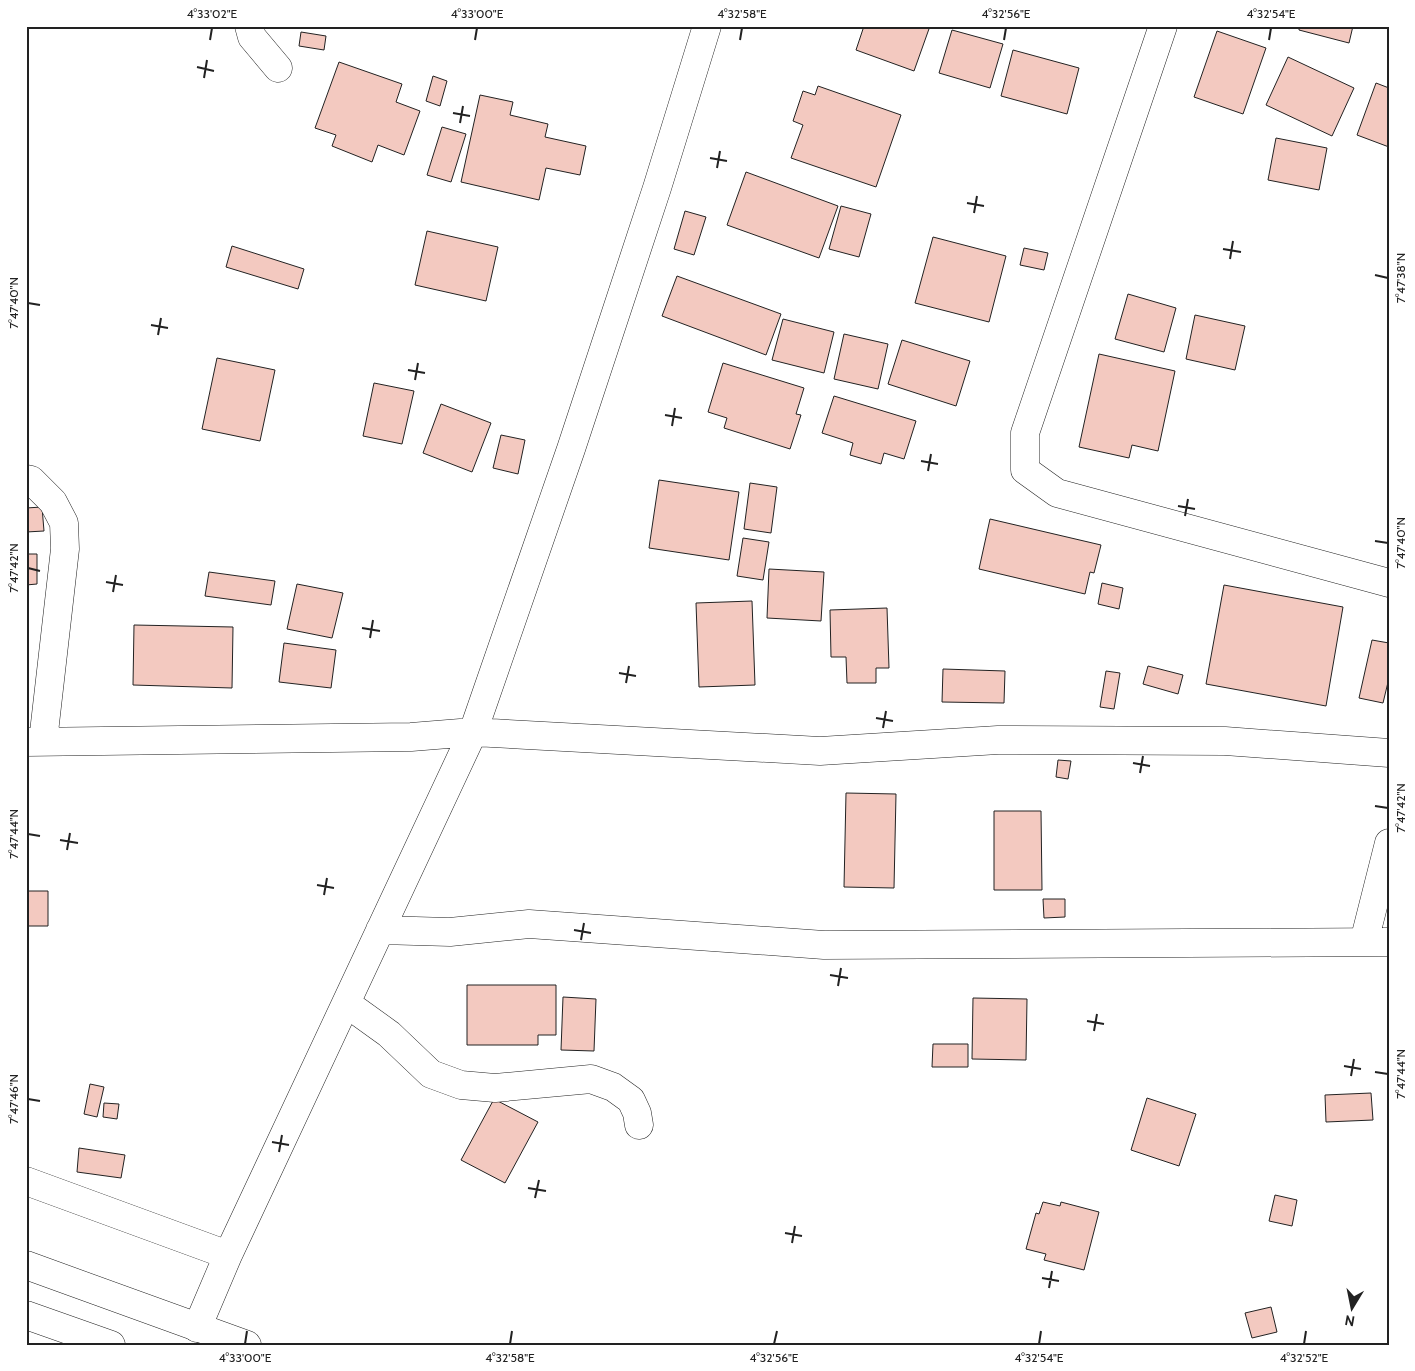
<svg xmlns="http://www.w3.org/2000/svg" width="1415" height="1371" font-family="Cabin,sans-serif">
<rect width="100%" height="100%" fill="#fff"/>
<path fill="#f3c9c0" stroke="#222" d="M864,26H930L914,71L856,50Z
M1299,26H1353L1349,43L1299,30Z
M952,30L1003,44L990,88L939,73Z
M1217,31L1266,48L1243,114L1194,97Z
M301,32L326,36L324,50L299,46Z
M1013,50L1079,68L1067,114L1001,96Z
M1288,57L1354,88L1332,136L1266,105Z
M339,62L402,84L396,102L420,111L404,155L378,145L372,162L332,146L336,135L315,128Z
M433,76L447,81L440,106L426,101Z
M1376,83L1389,88V147L1357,135Z
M818,86L901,115L876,187L791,158L803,125L793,121L803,91L815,95Z
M480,95L513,102L510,115L548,124L545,137L586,146L580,175L546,168L539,200L461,182Z
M442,127L466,134L451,182L427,175Z
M1276,138L1327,148L1319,190L1268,180Z
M746,172L838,206L819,258L727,225Z
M841,206L871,214L859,257L829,249Z
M685,211L706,217L694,255L674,249Z
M427,231L498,247L486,301L415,285Z
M933,237L1006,256L989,322L915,303Z
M232,246L304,269L298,289L226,267Z
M1024,248L1048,253L1044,270L1020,265Z
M677,276L781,314L766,355L662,316Z
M1128,294L1176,308L1164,352L1115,339Z
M1195,315L1245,326L1235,370L1186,359Z
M783,319L834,332L824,373L772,360Z
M844,334L888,344L878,389L834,379Z
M902,340L970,361L956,406L888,384Z
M1099,354L1175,371L1158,451L1132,445L1129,458L1079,447Z
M217,358L275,370L260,441L202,429Z
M723,363L804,388L796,414L801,415L790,449L724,428L727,418L708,412Z
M374,383L414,391L402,444L363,436Z
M834,396L916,421L904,459L884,453L881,464L850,455L853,443L822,433Z
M441,404L491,423L472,472L423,453Z
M501,435L525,440L518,474L493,468Z
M659,480L739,492L729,560L649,548Z
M750,483L777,487L771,533L744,529Z
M42,507L44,531L26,532V508Z
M990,519L1101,545L1094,573L1090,572L1085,594L979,569Z
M743,538L769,542L763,580L737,576Z
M26,554H37V584L26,585Z
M769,569L824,572L821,621L767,618Z
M209,572L275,581L271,605L205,596Z
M1102,583L1123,588L1119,609L1098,604Z
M297,584L343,593L332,638L287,629Z
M1224,585L1343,607L1326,706L1206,684Z
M752,601L755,685L699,687L696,603Z
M887,608L889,668H876V683H847L846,657H831L830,610Z
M134,625L233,627L232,688L133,685Z
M1372,640L1389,643V678L1383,703L1359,698Z
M284,643L336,650L331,688L279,682Z
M1148,666L1183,675L1178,694L1143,684Z
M943,669L1005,671L1004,703L942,702Z
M1106,671L1120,673L1114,709L1100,707Z
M1058,760L1071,761L1068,779L1056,777Z
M846,793L896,794L894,888L844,887Z
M994,811H1041L1042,890H994Z
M26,891H48V926H26Z
M1043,899H1065V917L1044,918Z
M467,985H556V1035H538V1045H467Z
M563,997L596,999L594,1051L561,1050Z
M973,998L1027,999L1026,1060L972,1059Z
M933,1044H968V1067H932Z
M90,1084L104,1087L97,1117L84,1114Z
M1371,1093L1373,1120L1326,1122L1325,1095Z
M1147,1098L1196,1114L1179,1166L1131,1150Z
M494,1099L538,1122L505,1183L461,1160Z
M104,1103L119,1104L117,1119L103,1117Z
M79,1148L125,1155L121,1178L77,1172Z
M1275,1195L1297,1200L1292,1226L1269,1221Z
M1043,1202L1060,1206L1061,1202L1099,1212L1084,1270L1044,1260L1046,1254L1026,1249L1036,1213L1039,1214Z
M1271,1307L1277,1332L1252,1338L1245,1313Z"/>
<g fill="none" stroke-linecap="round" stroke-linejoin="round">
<g stroke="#222" stroke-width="29">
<path id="minor" d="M249,26L252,37L278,68
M1163,26L1025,433V470L1057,493L1389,583
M26,479L31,480L53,502L64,523L65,549L43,741
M26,742L411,737L473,732L820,751L998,740L1225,741L1389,753
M380,930L450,932L529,924L824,945L1389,942
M1364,942L1389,843
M346,1003L389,1034L431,1074L461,1085L495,1088L591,1079L613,1087L631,1100L637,1113L639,1125
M26,1181L228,1255
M197,1328L228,1255L473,732L571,449L657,188L707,26"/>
</g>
<g stroke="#222" stroke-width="29">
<path id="highway" d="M26,1265L247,1345
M26,1315L111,1345"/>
</g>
<use href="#minor" stroke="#fff" stroke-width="28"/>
<use href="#highway" stroke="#fff" stroke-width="28"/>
</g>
<path fill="none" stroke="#222" stroke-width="2" d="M210,40L212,28M475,40L477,28M740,40L742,28M1004,40L1006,28M1269,40L1271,28M197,67L214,71M204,78L207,60M453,113L470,116M460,123L463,106M710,158L727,161M717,168L720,151M967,203L984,206M974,213L977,196M1223,249L1241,252M1230,259L1233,241M1375,275L1388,278M28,303L40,305M151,325L168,328M158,335L161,318M408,370L425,373M415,380L418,363M665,415L682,418M672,426L675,408M921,461L938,464M928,471L931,454M1178,506L1195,509M1185,516L1188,499M1375,541L1388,543M28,568L40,571M106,582L123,585M113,592L116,575M362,628L380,631M370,638L373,620M619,673L636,676M626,683L629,666M876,718L893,721M883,728L886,711M1133,763L1150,766M1140,773L1143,756M1375,806L1388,808M28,834L40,836M60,840L78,843M67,850L70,833M317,885L334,888M324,895L327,878M574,930L591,933M581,940L584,923M830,975L848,978M838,986L841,968M1087,1021L1104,1024M1094,1031L1097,1014M1344,1066L1361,1069M1375,1072L1388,1074M1351,1076L1354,1059M28,1099L40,1101M272,1142L289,1145M279,1152L282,1135M528,1188L546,1191M535,1198L539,1180M785,1233L802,1236M792,1243L795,1226M1042,1278L1059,1281M1049,1288L1052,1271M245,1344L247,1331M510,1344L512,1331M774,1344L777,1331M1039,1344L1041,1331M1304,1344L1306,1331"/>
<rect width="1415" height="1371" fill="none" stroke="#ffffff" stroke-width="55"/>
<g transform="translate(1352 1308) rotate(190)" stroke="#ffffff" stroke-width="4" paint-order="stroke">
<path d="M0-4L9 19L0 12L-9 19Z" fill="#222222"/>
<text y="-8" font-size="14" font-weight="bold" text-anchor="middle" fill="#222222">N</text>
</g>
<rect x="28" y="28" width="1360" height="1316" fill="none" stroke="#222" stroke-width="2"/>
<g font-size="12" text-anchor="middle" fill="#222">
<text x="212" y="18">4°33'02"E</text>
<text x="477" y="18">4°33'00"E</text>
<text x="742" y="18">4°32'58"E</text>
<text x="1006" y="18">4°32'56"E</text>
<text x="1271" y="18">4°32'54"E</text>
<text transform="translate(1401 278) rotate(-90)" y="4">7°47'38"N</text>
<text transform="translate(14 303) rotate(-90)" y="4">7°47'40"N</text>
<text transform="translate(1401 543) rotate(-90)" y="4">7°47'40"N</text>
<text transform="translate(14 568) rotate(-90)" y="4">7°47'42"N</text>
<text transform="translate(1401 808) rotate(-90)" y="4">7°47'42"N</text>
<text transform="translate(14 834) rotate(-90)" y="4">7°47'44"N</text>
<text transform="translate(1401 1074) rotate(-90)" y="4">7°47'44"N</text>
<text transform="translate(14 1099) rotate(-90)" y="4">7°47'46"N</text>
<text x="245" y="1362">4°33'00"E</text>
<text x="510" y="1362">4°32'58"E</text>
<text x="774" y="1362">4°32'56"E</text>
<text x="1039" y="1362">4°32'54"E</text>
<text x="1304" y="1362">4°32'52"E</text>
</g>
</svg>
